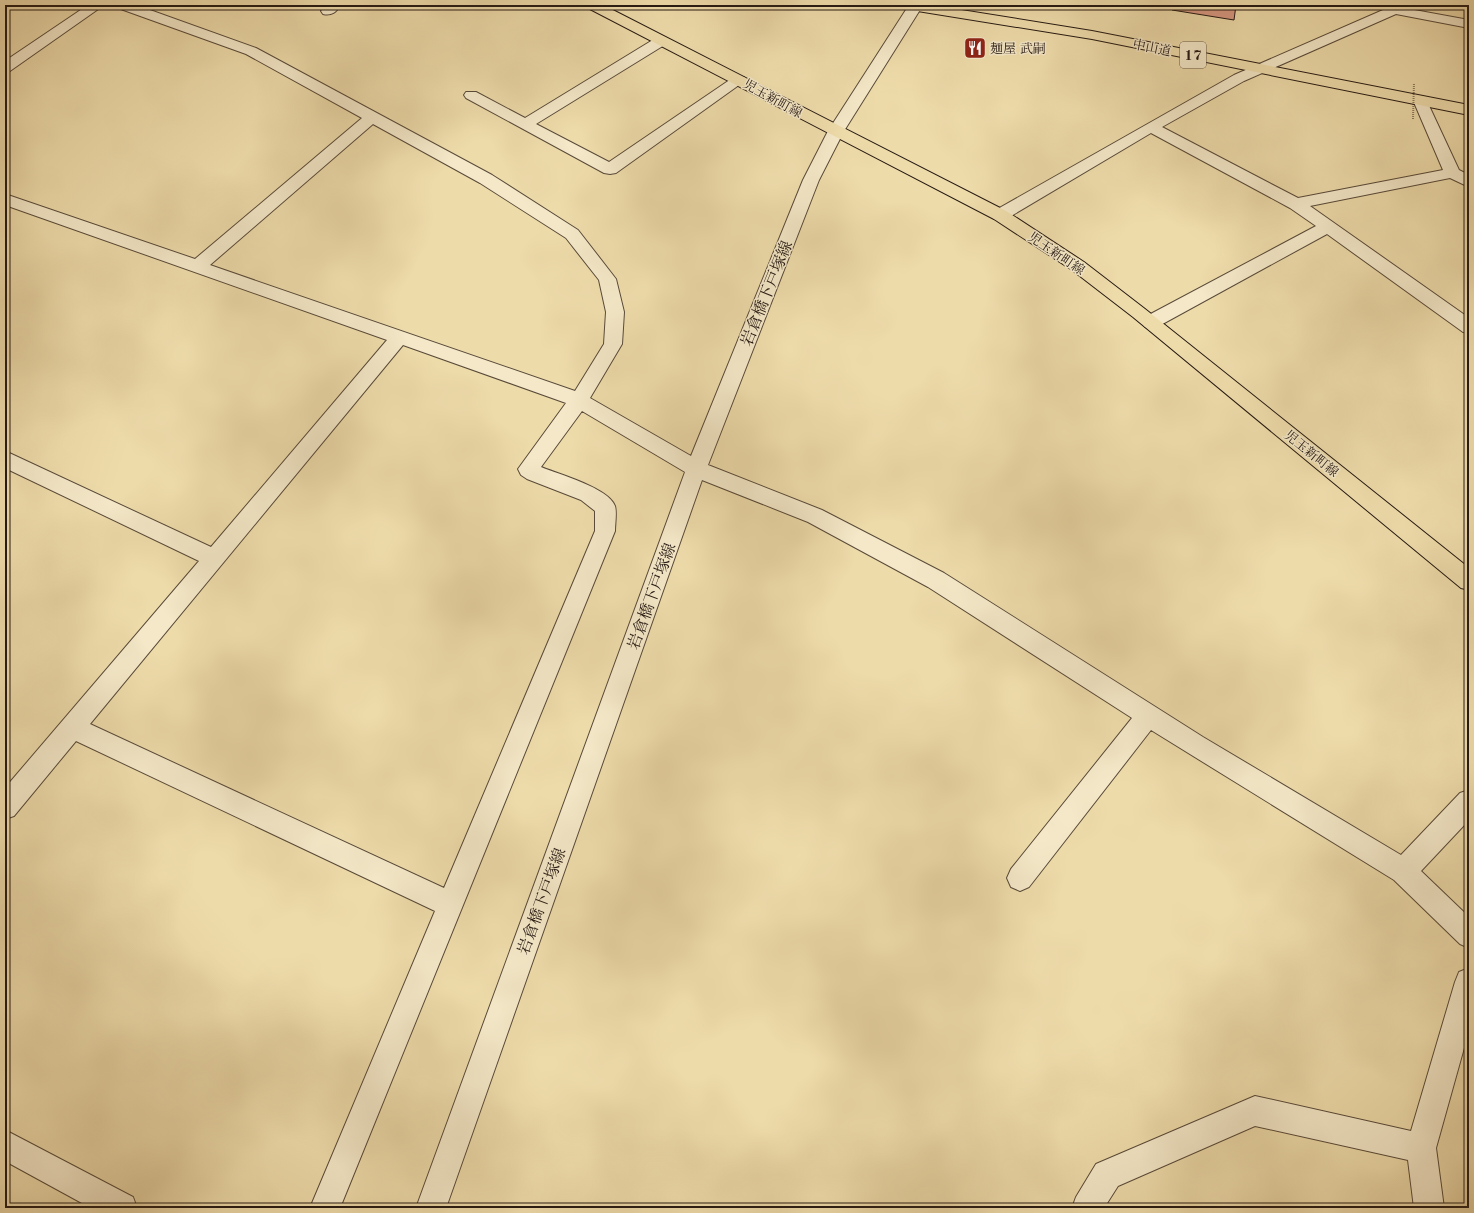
<svg xmlns="http://www.w3.org/2000/svg" width="1474" height="1213" font-family="'Old Standard TT','Noto Serif JP',serif">
<rect width="100%" height="100%" fill="#eedbaa"/>
<filter id="stains"><feTurbulence type="fractalNoise" baseFrequency=".005" numOctaves="4"/><feColorMatrix values="0 0 0 0 .2 0 0 0 0 .09 0 0 0 0 .02 0 0 0 .5 -.17"/></filter>
<radialGradient id="worn" r=".72"><stop offset=".6" stop-color="#630" stop-opacity="0"/><stop offset="1" stop-color="#630" stop-opacity=".3"/></radialGradient>
<path fill="#d79983" stroke="#261a13" d="M1173,5L1197,7V5H1236L1234,20L1172,10Z"/>
<g fill="none" stroke-linecap="round" stroke-linejoin="round">
<g stroke="#584a39" stroke-width="2">
<path id="minor" d="M88,5H104L10,71L5,72V61Z
M116,5H136L256,48L492,175L578,230L616,279L624,312L622,344L590,398L691,456L803,180L828,131L909,5H923L844,131L819,180L708,465L822,510L944,573L1203,737L1401,855L1460,793L1469,790V820L1421,871L1469,917V948L1460,944L1394,880L1151,730L1029,887L1020,891L1011,887L1007,878L1011,869L1132,718L928,587L808,522L702,480L446,1208H416L685,472L582,411L541,467C558,474 609,488 615,506C617,513 615,523 615,531L340,1208H310L435,911L76,741L14,816L5,819V788L199,561L5,468V451L211,547L387,340L5,205V194L195,259L362,118L246,54L118,8ZM373,124L480,183L566,238L599,280L606,312L604,344L575,391L210,265ZM403,345L566,403L518,469L521,475L527,479L581,500L595,511V531L444,888L90,724Z
M326,5H341C336,12 332,16 323,14L321,11Z
M1389,5H1413L1409,9L1469,20V28L1396,14L1244,81L1162,127L1298,198L1443,170L1413,100L1415,97H1425L1459,170L1469,175V187L1450,178L1310,206L1469,318V333L1463,332L1327,234L1157,327L1151,328L1145,327L1142,322L1145,317L1316,226L1290,208L1151,133L1006,219L1000,220L994,219L992,215L994,211L1234,75L1383,10L1384,6Z
M661,37L666,38L668,41L666,44L536,124L609,162L734,77H744L746,80L616,173L610,174L604,173L466,98L464,95L466,92H476L525,118L656,38Z
M1469,968V1030L1436,1148L1444,1208H1414L1408,1160L1255,1126L1118,1186L1104,1208H1072L1076,1197L1096,1164L1255,1096L1411,1131L1455,982L1459,972Z
M5,1130L133,1197L137,1208H91L5,1161Z"/>
</g>
<g stroke="#261a13" stroke-width="2">
<path id="major" d="M586,5H603L1006,211L1084,262L1145,309L1469,568V590L1461,588L1133,317L1072,270L994,219L588,8Z"/>
</g>
<g stroke="#261a13" stroke-width="2">
<path id="highway" d="M898,5H930L1092,31L1469,105V115L1092,39L905,9L900,8Z"/>
</g>
<use href="#minor" fill="#f4e8c8" fill-rule="evenodd"/>
<use href="#major" fill="#eedbaa" fill-rule="evenodd"/>
<use href="#highway" fill="#eedbaa" fill-rule="evenodd"/>
<path stroke="#261a13" stroke-width="2" stroke-dasharray="0.5 1.5" stroke-linecap="butt" d="M1413,119L1414,83"/>
</g>
<defs>
<g id="restaurant-square" transform="scale(1.15)"><rect x="-9" y="-9" width="18" height="18" rx="4" fill="#8f2418" stroke="#f4e8c8"/><path d="M-5-6h1v4h1v-4h1v4h1v-4h1v5L-1.5 .5V6h-2V.5L-5-1ZM5-6V6H3V1.5H1.5Q1.5-4 5-6Z" fill="#fff"/></g>
</defs>
<g fill-rule="evenodd">
<use href="#restaurant-square" x="975" y="48"/>
</g>
<g text-anchor="middle" stroke-width="3" stroke-linejoin="round" paint-order="stroke">
<g font-size="13" fill="#261a13" stroke="#f4e8c8">
<text transform="translate(1152 47) rotate(11)" y="5">中山道</text>
<text transform="translate(773 98) rotate(29)" y="5">児玉新町線</text>
<text transform="translate(1057 253) rotate(34)" y="5">児玉新町線</text>
<text transform="translate(1312 453) rotate(39)" y="5">児玉新町線</text>
</g>
<g font-size="13" fill="#261a13" stroke="#f4e8c8" text-anchor="start">
<text x="990" y="53">麺屋 武嗣</text>
</g>
<rect fill="#f4e8c8" stroke="#645849" stroke-width="1" x="1180" y="42" width="26" height="26" rx="3"/>
<g font-size="15" font-weight="bold" fill="#261a13">
<text x="1193" y="60">17</text>
</g>
<g font-size="16" fill="#261a13" stroke="#f4e8c8">
<text transform="translate(766 293) rotate(-68)" y="6">岩倉橋下戸塚線</text>
<text transform="translate(651 596) rotate(-70)" y="6">岩倉橋下戸塚線</text>
<text transform="translate(541 901) rotate(-70)" y="6">岩倉橋下戸塚線</text>
</g>
</g>
<rect width="1474" height="1213" fill="none" stroke="#eedbaa" stroke-width="20"/>
<rect x="6" y="6" width="1462" height="1201" fill="none" stroke="#261a13" stroke-width="2"/>
<rect x="10" y="10" width="1454" height="1193" fill="none" stroke="#261a13"/>
<rect width="100%" height="100%" filter="url(#stains)"/>
<rect width="100%" height="100%" fill="url(#worn)"/>
</svg>
